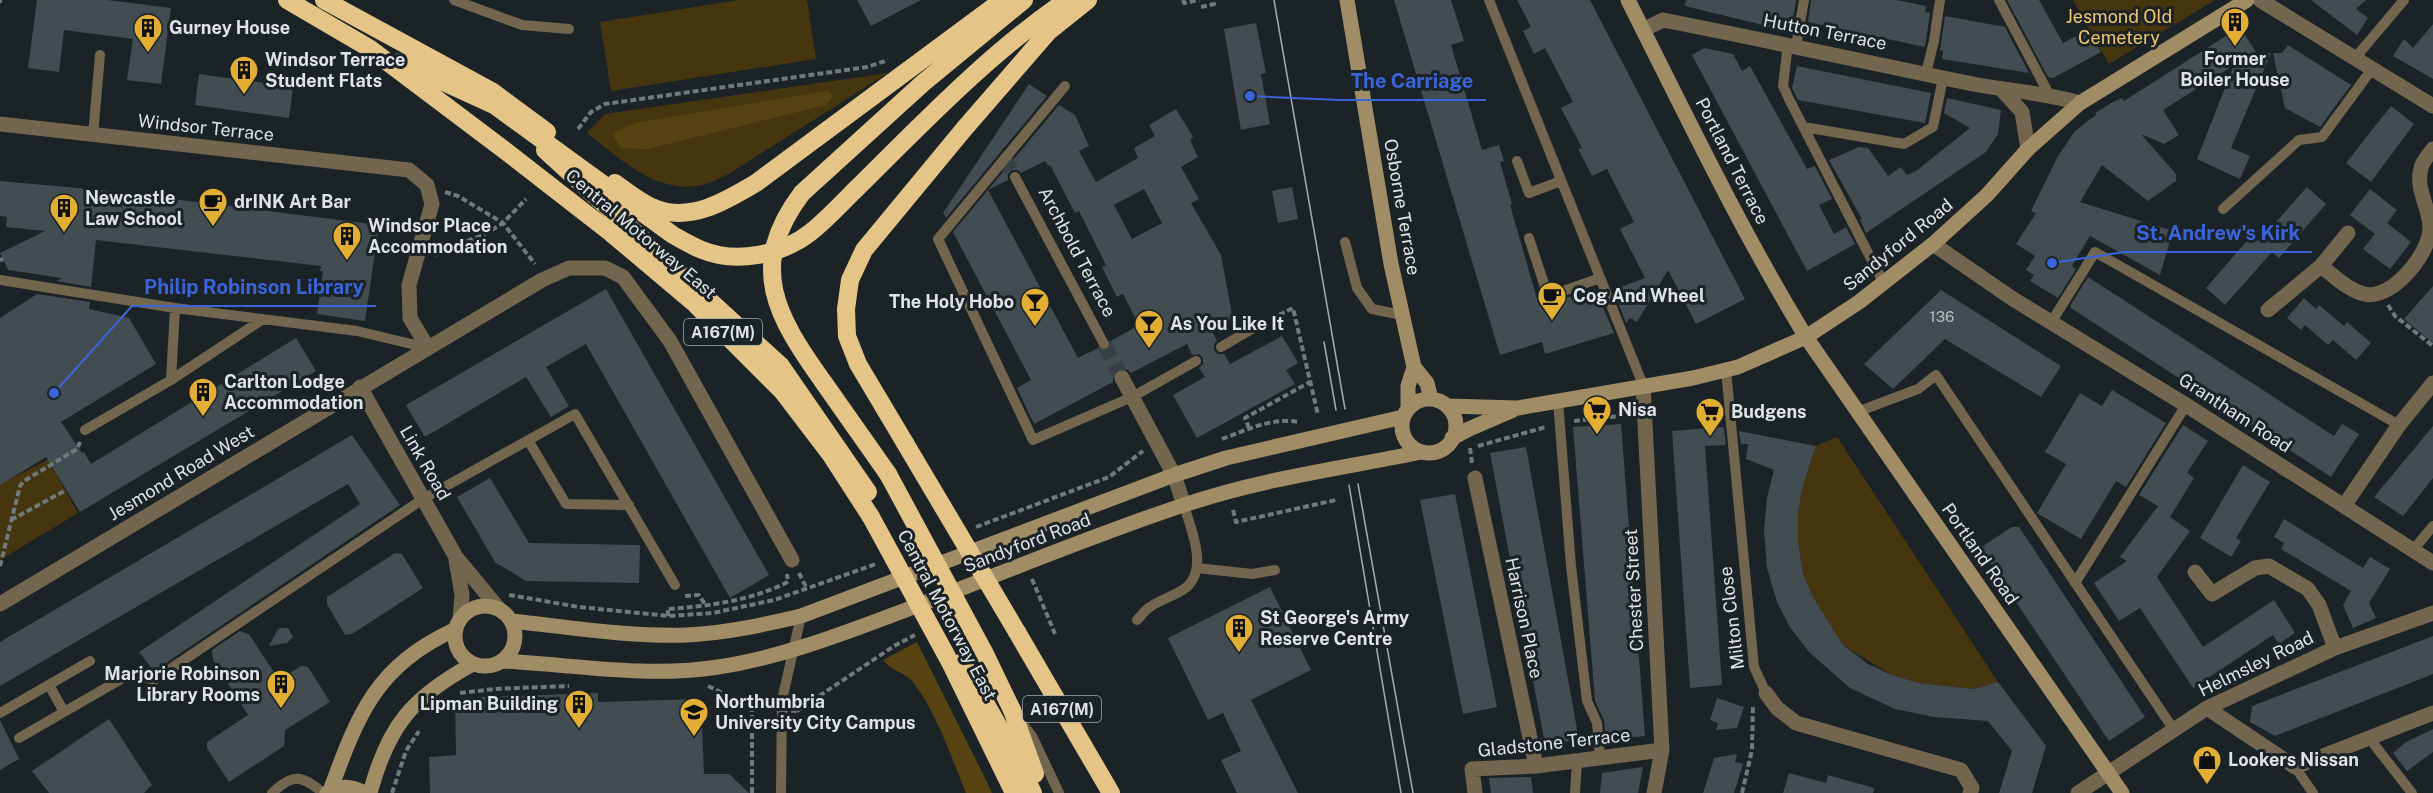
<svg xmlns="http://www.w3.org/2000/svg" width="2433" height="793" font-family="'Public Sans',sans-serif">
<rect width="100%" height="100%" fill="#1b2327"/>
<path fill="#463610" d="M739,0H807L816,59L611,91L600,22Z
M2073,0H2215L2109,64Z
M888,73L727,175C717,179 706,185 696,186C654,192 618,157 587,133L605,114Z
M1837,437L1998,682L1974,689L1919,683L1892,675L1843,645L1813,597L1803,574L1798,540V514L1802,489L1816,446Z
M48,460L78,513L0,560V484Z"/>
<path fill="#574212" d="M827,91L833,96L826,105L647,149L621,148L612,134L635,123Z
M917,642L987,782L992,793H966C951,756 937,714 913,682C905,672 891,671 883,660Z"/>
<path fill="#434c50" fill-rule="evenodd" d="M37,0H107L171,8L161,84L127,80L133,39L64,30L59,72L28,68Z
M857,0H921L871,26Z
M1394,0H1451L1464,41L1451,45L1482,150L1499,145L1504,161L1500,162L1512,204L1510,205L1539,306L1595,289L1614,333L1545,354L1542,342L1500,355Z
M1517,0H1590L1745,299L1696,324L1668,270L1637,322L1630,318L1626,323L1613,290L1645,278L1620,229L1634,222L1607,169L1592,176L1578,149L1582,148L1561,108L1573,102L1545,48L1534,54L1523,31L1531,27Z
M1686,0H1796L1791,32L1685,6Z
M1811,0H1897L1926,6L1925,12L1930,13L1925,47L1808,22Z
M2007,0H2039L2063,43L2089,29L2101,52L2053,78L2048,77Z
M2311,0H2366L2356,9L2368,18L2357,35Z
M1945,16L2005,27L2029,73L1942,59L1943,51L1940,50Z
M1256,23L1266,73L1261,74L1270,124L1241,130L1224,29Z
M2433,24V79L2393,56L2404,39L2413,48Z
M2240,27L2257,54L2271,53L2231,148L2250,156L2240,179L2197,159L2234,65L2163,110L2179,135L2164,144L2141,134L2176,174V181L2148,201L2102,165L2080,202L2173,231L2160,275L2090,236L2072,266L2076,269L2058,298L2030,281L2034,275L2026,270L2035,256L2016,244L2036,213L2031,211L2058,156L2075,131L2097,114L2095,113L2113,102L2122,98L2124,101Z
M2288,45L2351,85L2320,127L2285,108L2273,53H2282Z
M1704,48L1733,54L1742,71L1750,66L1807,169L1815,166L1832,199L1819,205L1834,234L1846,227L1855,244L1807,271L1692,55Z
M1797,66L1931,93L1925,123L1798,100L1792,88Z
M199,74L293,87L289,118L195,105Z
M1029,84L1047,96L946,218L943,213Z
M1947,98L2001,110L1998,134L1986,152L1866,233L1860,220L1862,219L1829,160L1859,147L1868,148L1888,176L1901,167L1907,175L1916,171L1970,128L1944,113Z
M1059,105L1075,115L1089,146L1079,151L1096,182L1138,158L1134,148L1155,136L1149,125L1176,109L1193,137L1190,140L1198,157L1181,167L1199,199L1191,203L1221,255L1233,320L1212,331L1217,341L1214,344V350L1218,354H1224L1230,364L1282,336L1298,363L1286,370L1295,384L1197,438L1173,395L1205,377L1199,368L1203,364V358L1199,354L1192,355L1187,344L1131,373L1127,369H1118L1113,373V382L1034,424L1017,388L1031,380L953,232ZM1045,161L1048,166L1050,165L1075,213L1079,211L1106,265L1102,267L1117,297L1123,294L1139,325L1111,341V347L1107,351H1101L1098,348L1078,358L988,190L1008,180V174L1012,170H1018L1021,173ZM1144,189L1162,223L1132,239L1114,205Z
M2391,106L2414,124L2371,182L2346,163Z
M0,181L100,190L379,225L365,321L317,314L323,271H320L321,266L96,240L91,287L56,281L62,278L8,270L0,253L45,231L6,227L7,217L0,216Z
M1292,187L1298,219L1278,223L1272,191Z
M2307,187L2326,204L2279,258L2272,252L2225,305L2206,288L2252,235L2259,241Z
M2370,189L2397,210L2387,223L2411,242L2390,269L2363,249L2375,234L2350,215Z
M2088,277L2334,436L2342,424L2359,434L2331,477L2071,308L2070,306Z
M2433,286V343L2404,319Z
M606,289L769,575L730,598L586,344L546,367L569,406L551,417L526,377L425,437L406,405Z
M1941,290L2061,366L2041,397L1945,339L1893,389L1864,364Z
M37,294L90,302L89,309L129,318L156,364L61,422L82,453L84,452L91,464L296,338L316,371L80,512L46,457L0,485V318Z
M2304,298L2316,309L2319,305L2344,326L2347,322L2371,343L2356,360L2333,340L2328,345L2305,325L2301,330L2287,318Z
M2112,390L2166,423L2126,487L2116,481L2081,539L2037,513L2066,464L2045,452L2080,393L2102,406Z
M1621,424L1645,736L1606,740L1604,720L1595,701L1573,427Z
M2183,425L2208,441L2187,473L2194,478L2170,517L2190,531L2157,577L2203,647L2274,600L2295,633L2279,644L2273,635L2193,688L2140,608L2119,621L2094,583L2127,561L2120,557L2158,506L2139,495Z
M2433,426V478L2403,516L2374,497Z
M1721,427L1724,428L1726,445L1705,446L1722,685L1690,688L1672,431Z
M1739,431L1816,446L1802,489L1798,514V540L1803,574L1813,597L1843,645L1868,664L1892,675L1919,683L1974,689L1998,682L2046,746L2032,793H1999L2012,751L1988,721L1934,717L1895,709L1850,688L1809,652L1790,627L1777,602L1767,568L1764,530L1767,498L1774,470L1746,459L1748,444H1741Z
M352,435L400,505L154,671L139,652L360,504L348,484L0,686V642Z
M1526,447L1579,740L1545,744L1490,453Z
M2243,465L2270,482L2236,538L2241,541L2231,557L2200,538Z
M490,478L529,543L640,545L639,583L526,581L495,562L457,497Z
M1455,494L1497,707L1463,714L1420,500Z
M2284,519L2363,568L2370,557L2390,569L2369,603L2376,618L2353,628L2343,605L2351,591L2281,549L2284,543L2274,537Z
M2012,527H2019L2145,717L2109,741L1980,548Z
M395,553L402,554L423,588L352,634L345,635L327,604V597Z
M1270,587L1311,670L1251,700L1298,793H1237L1221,760L1241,751L1223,713L1208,720L1168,638Z
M282,628H288L293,637L287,643L269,646L278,629Z
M240,631L249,634L279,680L301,666L308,667L330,702L285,730L284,746L229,782L207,748V742L248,715L213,660L212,650Z
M2433,636V674L2275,736L2250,722L2252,706Z
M598,693V702L701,699L704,774H729L749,793H430L429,757L456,755L455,698Z
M1717,698L1744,707L1737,728L1716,730L1718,723L1710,720Z
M109,719L152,785L144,793H49L32,771Z
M0,720L19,759L0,770Z
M2433,729V752L2407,771L2393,753L2406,742Z
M1737,754L1735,762L1743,764L1734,793H1703L1714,758Z
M1643,767L1638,793H1600L1602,773Z
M1789,773L1826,783L1828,775L1874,788L1873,793H1783Z
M1531,777L1533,793H1491L1489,778Z"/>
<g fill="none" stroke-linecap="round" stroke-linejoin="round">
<path stroke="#384044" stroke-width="15" stroke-dasharray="15 8" stroke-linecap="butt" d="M1004,157L1015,177
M1104,344L1122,378"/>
<path stroke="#71797c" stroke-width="4" stroke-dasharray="6 3" stroke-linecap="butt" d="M1183,0L1184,3L1199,0
M0,3V0
M1201,7L1214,4L1213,0
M578,129L591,112L605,104L867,67L888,60
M445,192L458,196L503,223L535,264
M434,255L487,233L503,223L526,199
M0,260L3,259
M2388,305L2395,316L2433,346
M1271,319L1293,308L1318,415
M1574,421L1629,415
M1249,428L1245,418L1310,382
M1222,439C1246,430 1273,417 1299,422
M1478,446L1546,427
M1470,448L1472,463
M1233,510L1236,522L1336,500
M11,520L66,490
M976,527L1109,477L1143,451
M0,566L20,486L24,481L77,449L80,442
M799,573L807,589
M1032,579L1055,634
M509,595L579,607L669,616L713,613L774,600L876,564
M685,596L699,595L706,606
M669,616L667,609C709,606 750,601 788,582L787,574
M708,686L752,707L764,708
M460,693L494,689L569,686
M797,711L894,646L915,635
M392,793L406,751L419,731
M752,793V707
M1742,793L1752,750L1753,704"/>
<path stroke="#72664e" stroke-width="10" d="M454,0L522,25L569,29
M1489,0L1643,385
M1999,0L2049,94
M1788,44L1783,86L1789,99L1884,284
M1796,46L1804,0
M2355,58L2404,0
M1926,73L1934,41L1940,0
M1065,86L938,239L1033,440L1132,397L1196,361
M1804,127L1904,144L1933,127L1943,78
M93,135L100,55
M1517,161L1529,193L1561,181
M1015,177L1104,344
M2223,209L2299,140L2322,137L2372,69
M1529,238L1547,293L1552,295L1600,278
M1345,242L1357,288L1372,309L1402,315
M0,280L175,308L357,331L428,348
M2052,321L2095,252L2399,425
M1221,347L1259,325
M1726,370L1754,667L1766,693
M171,380L263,319
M1558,401L1571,566L1587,701L1597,723L1600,758
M1857,412L1918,389L1936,375L2174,730
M85,430L171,380L175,308
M528,440L566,504L629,505
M2413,550L2433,526
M1197,568L1252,574L1275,570
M2075,583L2186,405
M1137,620C1141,616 1145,610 1150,607C1161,599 1178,595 1188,586C1208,565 1190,528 1184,505
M49,685L64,712
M0,713L90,661
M1021,722L1032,736L1059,793
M19,738L130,674L154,680L423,499L575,414L675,585
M2369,738L2412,793
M2295,767L2313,793
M272,793C293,773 302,775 323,793
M781,793L782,700L801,616
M1575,793L1577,761"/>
<path stroke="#72664e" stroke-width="15" d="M2260,0L2433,106
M1643,30L1663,20C1765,40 1866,62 1968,83C2006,91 2043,92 2080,103
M2002,90L2022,112L2028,149
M0,124L409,170L427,185L432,204L409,285L410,318L428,348
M1933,244L2013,299L2186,405L2433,563
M2321,266C2334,276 2348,290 2364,294C2392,301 2430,253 2430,228C2430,208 2415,189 2421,168C2422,162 2429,154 2433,149
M2268,310L2321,266L2348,233
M1122,378L1174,475L1184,505
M1643,385L1662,750L1654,793
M360,387L456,557L499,609
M1475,478L1536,766
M2344,506L2399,425L2433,383
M456,560L462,595L460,620
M2195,572L2212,594L2255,568L2269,566L2308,589L2319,605L2335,648
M0,604L542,280L569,268H605L623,277L670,341L792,560
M1766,693L1777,708L1796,723L1961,770L1972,788L1970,793
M2207,708L2295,767L2433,713
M1475,793L1472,769L1536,766L1662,750
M2078,793L2207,708L2335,648L2433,613"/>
<path stroke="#a08c65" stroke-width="15" d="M1347,0L1391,264L1414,367L1408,386V409
M1628,0C1685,113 1740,229 1806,337L2122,793
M1414,367L1427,383L1431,399
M1402 426a27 27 0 1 1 54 0a27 27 0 1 1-54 0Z
M1447,406L1518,408L1693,378L1738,367L1806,337L1859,302L1933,244L1987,195L2028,149L2080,103L2247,0
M1452,438L1469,429L1513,410
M455 636a30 30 0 1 1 60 0a30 30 0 1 1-60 0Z
M511,621C569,627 628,637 687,635C726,633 763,625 801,616L1174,475L1226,458L1403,417
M503,661C575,665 648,678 718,667C784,657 844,633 906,610C998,575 1090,536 1184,505C1260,479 1343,468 1422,452
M330,791C359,712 376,666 456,629
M327,793C340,785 351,785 364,793
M370,793C388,726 412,697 473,664"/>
<path stroke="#e4c587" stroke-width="18" d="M324,0L493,92L547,132
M545,150L781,366L868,492
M615,183C626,191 641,203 654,208C690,223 726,201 756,183L992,8L1008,0
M854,191C922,124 988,54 1067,0
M905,443L858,364L847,336L846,309L850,280L864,250L964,129L1048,32L1088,0
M888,474C866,443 845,413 824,383C777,317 746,267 802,193L923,83L1024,0
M1017,632L1111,793
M962,662L1016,757L1033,793
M1012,710L1035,774"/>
<path stroke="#a6adb0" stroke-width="1.5" d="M1274,0L1345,409
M1324,342L1336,410
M1358,484L1413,793
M1349,485L1401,793"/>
<path stroke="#71797c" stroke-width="4" stroke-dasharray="6 3" stroke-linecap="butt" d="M764,708L797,711"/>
<path stroke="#e4c587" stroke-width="18" d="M287,0L369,48L503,149L611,233L693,302L783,392L831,455L871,517L951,664L1014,793
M400,62L494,105L673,235C682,240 692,246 702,250C736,264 782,255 811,232C826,220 840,205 854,191
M905,443L1017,632
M888,474L984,652L1012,710"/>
</g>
<defs>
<g id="building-pin" transform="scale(1.5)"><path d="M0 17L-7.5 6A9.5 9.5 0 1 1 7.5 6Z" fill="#e2af34" stroke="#1b2327"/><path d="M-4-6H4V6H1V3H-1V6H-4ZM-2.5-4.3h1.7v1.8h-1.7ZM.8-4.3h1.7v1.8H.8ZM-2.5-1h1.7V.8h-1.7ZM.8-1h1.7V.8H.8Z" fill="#111"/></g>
<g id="cafe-pin" transform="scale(1.5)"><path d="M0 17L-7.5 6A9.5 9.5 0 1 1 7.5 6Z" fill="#e2af34" stroke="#1b2327"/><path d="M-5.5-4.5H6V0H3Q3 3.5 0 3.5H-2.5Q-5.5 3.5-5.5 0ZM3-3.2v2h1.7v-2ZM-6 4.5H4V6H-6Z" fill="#111"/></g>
<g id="bar-pin" transform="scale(1.5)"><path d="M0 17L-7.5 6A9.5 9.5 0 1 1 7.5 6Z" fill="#e2af34" stroke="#1b2327"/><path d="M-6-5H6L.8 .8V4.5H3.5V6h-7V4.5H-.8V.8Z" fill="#111"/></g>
<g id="supermarket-pin" transform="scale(1.5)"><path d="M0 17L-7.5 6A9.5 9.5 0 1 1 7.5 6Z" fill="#e2af34" stroke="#1b2327"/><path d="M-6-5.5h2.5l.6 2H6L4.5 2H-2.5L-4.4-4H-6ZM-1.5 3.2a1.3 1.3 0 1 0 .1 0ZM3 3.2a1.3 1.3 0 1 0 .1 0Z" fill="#111"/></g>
<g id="university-pin" transform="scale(1.5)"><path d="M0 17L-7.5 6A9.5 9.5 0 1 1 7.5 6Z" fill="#e2af34" stroke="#1b2327"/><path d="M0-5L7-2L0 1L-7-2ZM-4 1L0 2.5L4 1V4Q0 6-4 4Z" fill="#111"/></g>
<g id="shop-pin" transform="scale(1.5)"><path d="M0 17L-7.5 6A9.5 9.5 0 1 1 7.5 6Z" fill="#e2af34" stroke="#1b2327"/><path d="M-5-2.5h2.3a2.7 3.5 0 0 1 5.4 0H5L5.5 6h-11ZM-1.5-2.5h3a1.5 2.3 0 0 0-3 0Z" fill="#111"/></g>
</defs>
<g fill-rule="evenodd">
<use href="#building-pin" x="2235" y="22"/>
<use href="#building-pin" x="148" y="28"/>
<use href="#building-pin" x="244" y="70"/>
<use href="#cafe-pin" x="213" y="202"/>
<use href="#building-pin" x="64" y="208"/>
<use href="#building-pin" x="347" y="236"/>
<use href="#cafe-pin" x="1552" y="296"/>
<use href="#bar-pin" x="1035" y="302"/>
<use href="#bar-pin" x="1149" y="324"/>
<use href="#building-pin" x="203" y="392"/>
<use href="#supermarket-pin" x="1597" y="410"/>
<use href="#supermarket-pin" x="1710" y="412"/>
<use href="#building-pin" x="1239" y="628"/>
<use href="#building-pin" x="281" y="684"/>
<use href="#building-pin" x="579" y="704"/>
<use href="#university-pin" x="694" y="712"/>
<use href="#shop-pin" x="2207" y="760"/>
</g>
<g text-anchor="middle" stroke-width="6" stroke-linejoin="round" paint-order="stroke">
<g font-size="15" fill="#b7bec0">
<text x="1942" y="322">136</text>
</g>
<g fill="#1b2327" stroke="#a4aaad" stroke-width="1.5">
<rect x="684" y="319" width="78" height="26" rx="4.5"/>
<rect x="1023" y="696" width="78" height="26" rx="4.5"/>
</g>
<g font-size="16" font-weight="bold" fill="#dee4e6">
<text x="723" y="338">A167(M)</text>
<text x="1062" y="715">A167(M)</text>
</g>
<g font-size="18" fill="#f0c76e" stroke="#1b2327">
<text x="2119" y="23">Jesmond Old<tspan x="2119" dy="21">Cemetery</tspan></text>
</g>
<g font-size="18" font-weight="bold" fill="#dee4e6" stroke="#1b2327" text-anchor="start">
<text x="169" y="34">Gurney House</text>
<text x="2235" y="65" text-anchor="middle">Former<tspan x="2235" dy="21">Boiler House</tspan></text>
<text x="265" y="66">Windsor Terrace<tspan x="265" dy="21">Student Flats</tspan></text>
<text x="85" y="204">Newcastle<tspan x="85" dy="21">Law School</tspan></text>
<text x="234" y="208">drINK Art Bar</text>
<text x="368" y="232">Windsor Place<tspan x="368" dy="21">Accommodation</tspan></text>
<text x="1573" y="302">Cog And Wheel</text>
<text x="1014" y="308" text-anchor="end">The Holy Hobo</text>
<text x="1170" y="330">As You Like It</text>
<text x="224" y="388">Carlton Lodge<tspan x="224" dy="21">Accommodation</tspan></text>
<text x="1618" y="416">Nisa</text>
<text x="1731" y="418">Budgens</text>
<text x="1260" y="624">St George's Army<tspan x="1260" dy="21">Reserve Centre</tspan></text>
<text x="260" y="680" text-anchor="end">Marjorie Robinson<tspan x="260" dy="21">Library Rooms</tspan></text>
<text x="715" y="708">Northumbria<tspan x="715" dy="21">University City Campus</tspan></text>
<text x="558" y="710" text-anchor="end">Lipman Building</text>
<text x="2228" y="766">Lookers Nissan</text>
</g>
<g font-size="18" fill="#dee4e6" stroke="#1b2327">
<text transform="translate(1825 32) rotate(11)" y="6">Hutton Terrace</text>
<text transform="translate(206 128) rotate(6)" y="6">Windsor Terrace</text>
<text transform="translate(1732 161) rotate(63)" y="6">Portland Terrace</text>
<text transform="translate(1402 207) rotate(80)" y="6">Osborne Terrace</text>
<text transform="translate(641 234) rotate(40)" y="6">Central Motorway East</text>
<text transform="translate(1898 245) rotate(-39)" y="6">Sandyford Road</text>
<text transform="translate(1077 252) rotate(62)" y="6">Archbold Terrace</text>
<text transform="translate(2235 413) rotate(33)" y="6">Grantham Road</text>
<text transform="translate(425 463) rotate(60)" y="6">Link Road</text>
<text transform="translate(181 473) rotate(-31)" y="6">Jesmond Road West</text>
<text transform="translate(1027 543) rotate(-21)" y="6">Sandyford Road</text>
<text transform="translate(1980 554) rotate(55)" y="6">Portland Road</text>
<text transform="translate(1634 590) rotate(-93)" y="6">Chester Street</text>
<text transform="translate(947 615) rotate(62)" y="6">Central Motorway East</text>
<text transform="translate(1524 618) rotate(78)" y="6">Harrison Place</text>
<text transform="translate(1732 618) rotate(-97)" y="6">Milton Close</text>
<text transform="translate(2256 664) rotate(-26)" y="6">Helmsley Road</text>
<text transform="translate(1554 743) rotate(-6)" y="6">Gladstone Terrace</text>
</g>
</g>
<path fill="none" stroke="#3a64da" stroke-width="2" d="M1250 96L1339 100H1486M2052 263L2124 252H2312M54 393L132 306H376"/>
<g fill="#3a64da" stroke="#1b2327" stroke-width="2">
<circle cx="1250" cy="96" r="6"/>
<circle cx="2052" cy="263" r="6"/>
<circle cx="54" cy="393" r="6"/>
</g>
<g font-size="20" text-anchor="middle" font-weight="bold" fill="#3a64da" stroke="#1b2327" stroke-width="6" stroke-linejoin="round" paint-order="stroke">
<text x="1412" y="88">The Carriage</text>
<text x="2218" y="240">St. Andrew's Kirk</text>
<text x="254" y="294">Philip Robinson Library</text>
</g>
</svg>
